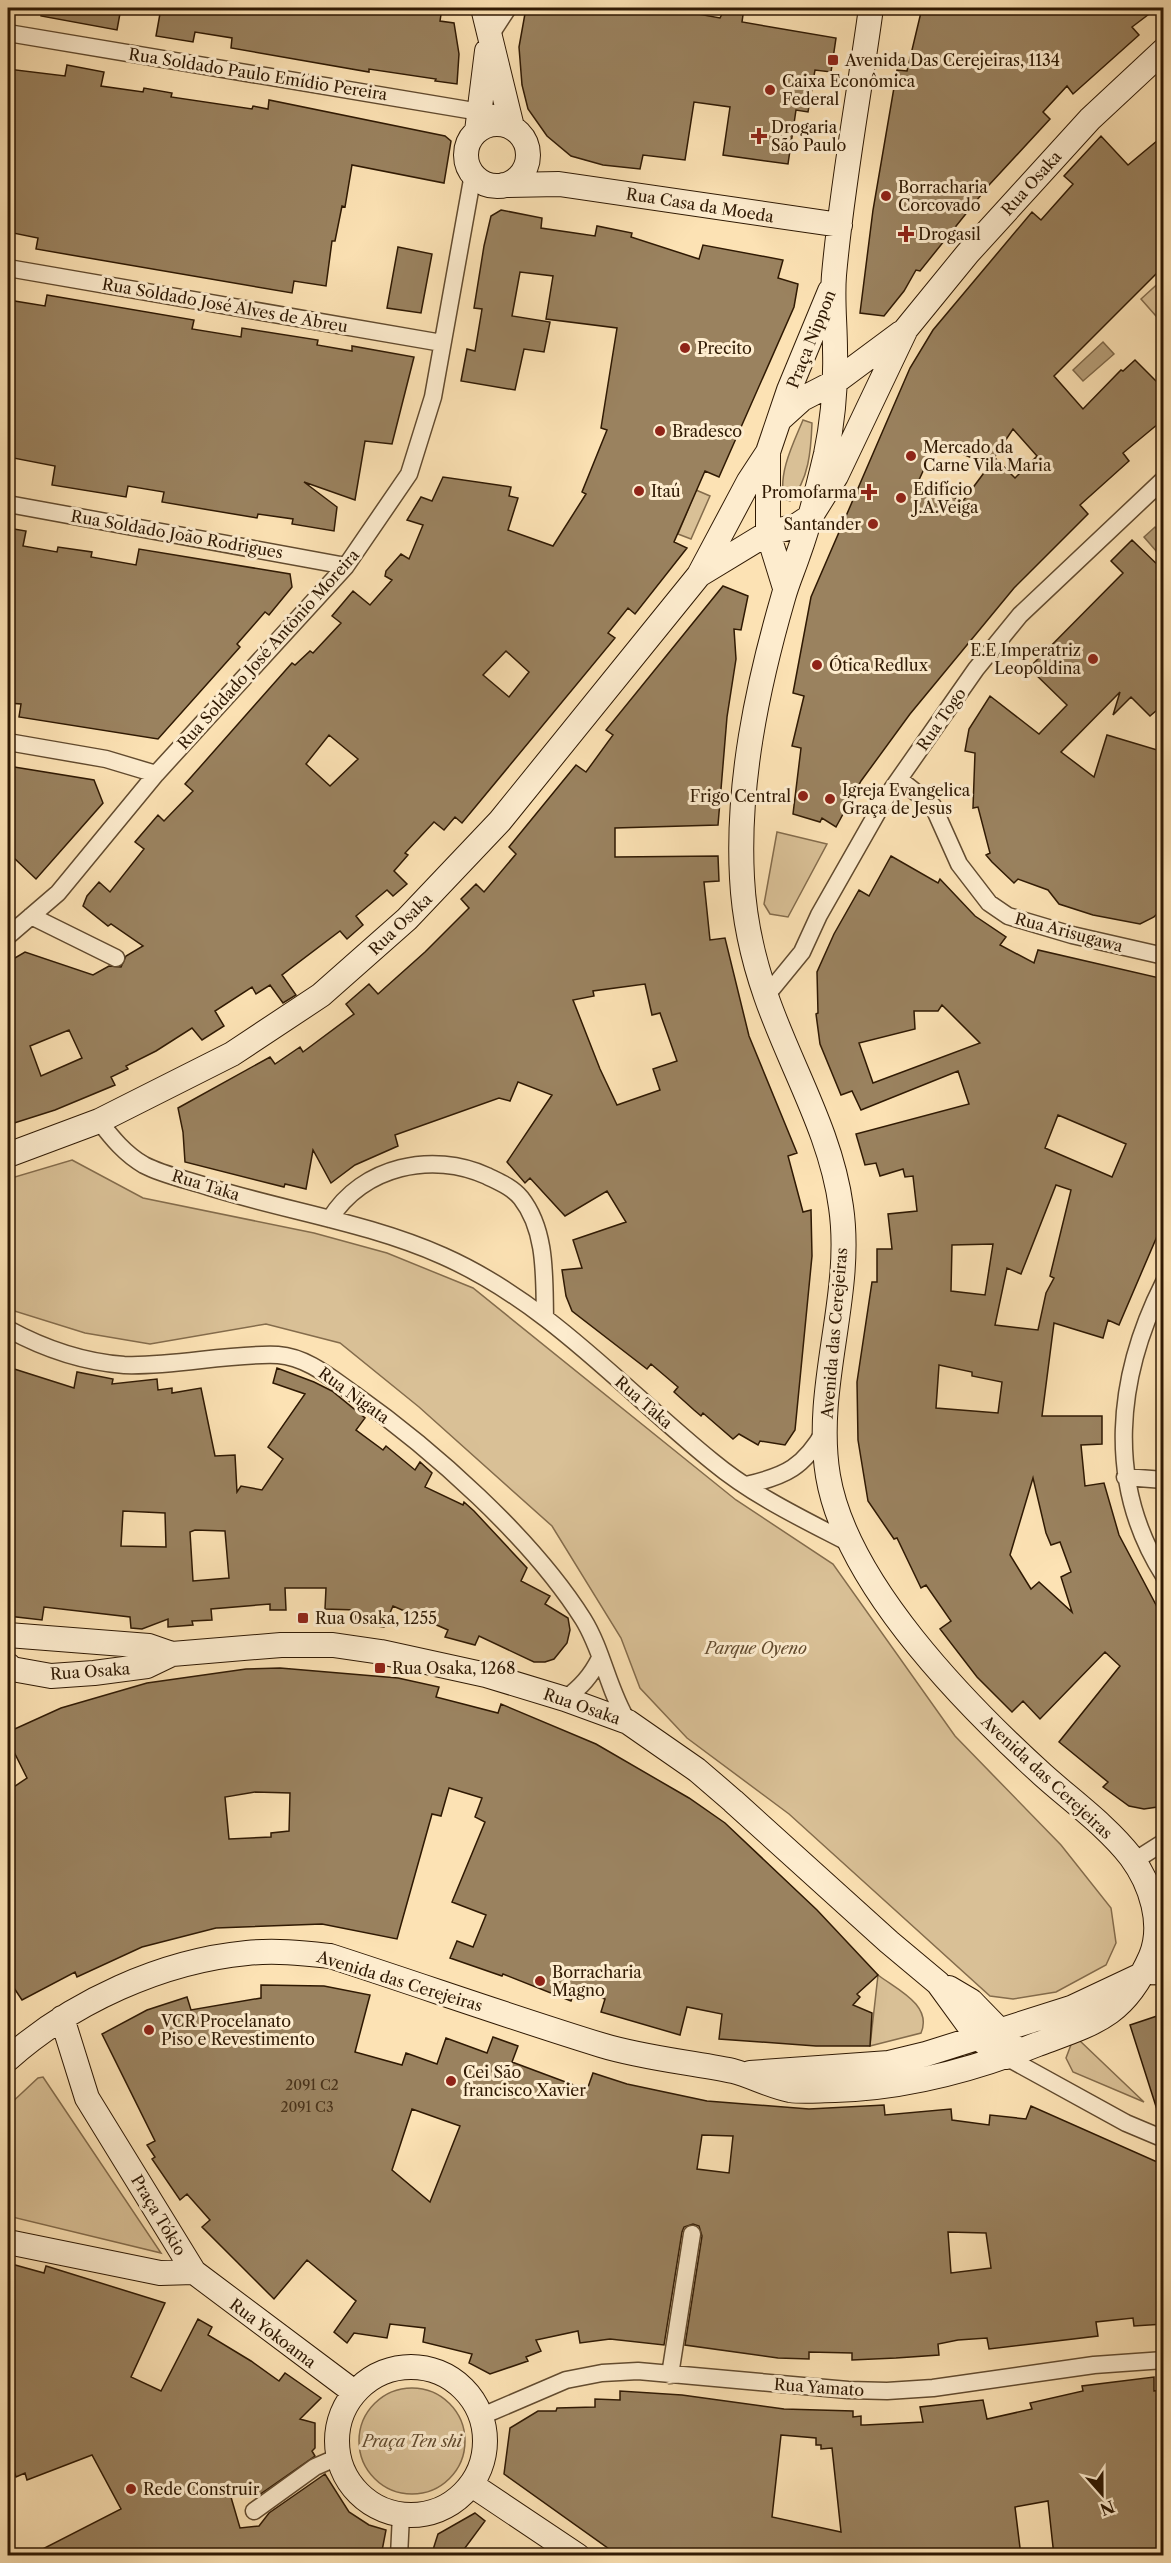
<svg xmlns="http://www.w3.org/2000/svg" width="1171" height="2563" font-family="'Libre Caslon Text',serif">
<rect width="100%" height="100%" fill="#fce2b4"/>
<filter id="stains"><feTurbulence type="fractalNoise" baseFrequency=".00333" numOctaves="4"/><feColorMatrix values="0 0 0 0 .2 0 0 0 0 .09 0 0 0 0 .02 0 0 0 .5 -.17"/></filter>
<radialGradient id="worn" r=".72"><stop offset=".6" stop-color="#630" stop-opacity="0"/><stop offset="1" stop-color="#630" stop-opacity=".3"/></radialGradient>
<path fill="#d9c096" stroke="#846c4c" stroke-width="1.5" d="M1163,279V324L1141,299Z
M803,420L812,423C811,450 809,480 790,501L784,499C778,473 793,444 803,420Z
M696,490L710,496L691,539L678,534Z
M777,832L827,844L788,917L770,914L764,904Z
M72,1160L143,1198L314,1233L387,1253L473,1288L736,1500L833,1564L955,1736L1061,1845L1111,1908L1116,1943L1106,1965L1056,1992L1013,1999L990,1996L789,1814L687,1738L640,1688L621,1638L552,1526L419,1407L340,1343L266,1324L150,1344L85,1333L8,1309V1179Z
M878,1975C896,1989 933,2005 921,2033L870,2046Z
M1079,2040L1144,2102L1073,2072L1066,2058L1072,2042Z
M43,2077L161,2253L8,2216V2106L38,2078Z
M359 2441a53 53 0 1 1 106 0a53 53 0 1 1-106 0Z"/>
<path fill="#b69e78" stroke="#806949" stroke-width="1.5" d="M1103,342L1114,354L1083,381L1073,370Z
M1155,527L1163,537V559L1144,537Z"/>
<path fill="#9a825f" stroke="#2f1903" stroke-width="1.5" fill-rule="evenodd" d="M41,8H121L117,30L41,16Z
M161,8H442L440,21L454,23L459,54L457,84L435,81L436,79L369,69V72L231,48L232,38L195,32L193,42L156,36Z
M526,8H693L692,13L720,18L725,8H744L742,22L836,38L831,72L815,70L808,112L796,110L788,164L723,155L730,107L694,102L685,160L643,155L640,169L603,165L571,156L547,136L528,109L522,85L519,47Z
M922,8H952L981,12L982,8H1157L1132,27L1139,35L1073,94L1067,86L1043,112L1050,119L989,185L920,271L916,270L904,291L884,316L860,313L873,210L897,70L907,71Z
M67,65L104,72L101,86L143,92L144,88L172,93L171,97L252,109L253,106L268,109L269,100L445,136L451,141L444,183L352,165L345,207L342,206L335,241H332L326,286L294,281L292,293L36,249L38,238L8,232V69L65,76Z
M1164,135V266L1054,376L1083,409L1121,370L1123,371L1135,360L1164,389V419L1123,453L1129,461L1080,505L1088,514L1014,588L910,714L861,781L836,827L822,818L820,822L793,814L801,748L792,746L804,696L793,693L811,597L910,368L933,330L1032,212L1041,220L1073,184L1064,176L1101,136L1128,165ZM1013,429L1037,456L1015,478L995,458L963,501L918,482L936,443L989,465Z
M501,210L542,218L541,228L595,236L597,226L632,233L631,237L699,259L703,245L783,260L778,278L798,284L794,307L719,477L705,471L674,542L687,548L635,614L628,608L608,633L615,638L462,823L455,817L444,830L434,822L405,853L408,855L394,871L407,884L393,896L387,890L356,916L363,925L347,939L340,931L282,975L296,995L283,1003L270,985L256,994L252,987L215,1011L224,1026L202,1040L192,1028L156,1051L126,1066L128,1069L111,1077L115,1085L55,1110L8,1125V962L25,952L93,975L109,966L121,967L126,956L143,946L111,924L108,926L83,906L87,896L99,882L110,892L144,849L135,842L158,815L164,821L193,791L185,784L292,663L295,665L310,651L313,653L341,623L332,616L353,591L370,605L392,580L385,576L386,571L401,554L409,559L423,525L407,520L421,497L432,501L443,477L511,487L509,496L518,498L508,530L553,546L586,494L582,492L607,430L601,428L617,328L546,319L553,276L520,272L512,316L550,322L544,352L524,349L515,390L461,381L467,349L475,351L482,309L474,308L484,246L491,216ZM506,651L529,672L509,697L483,675ZM329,735L358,759L330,786L306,764ZM69,1030L82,1058L41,1076L30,1046Z
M398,247L432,254L421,313L387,308Z
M47,295L194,320L192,329L241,337L242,328L318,340L317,345L352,351V346L414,357L392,444L365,441L355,500L304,482L337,507L334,531L292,524L293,519L258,514L257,518L162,502L164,492L128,486L126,497L52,485L55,466L8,457V395L11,379L8,378V300L45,306Z
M8,528L26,531L23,546L57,552L58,547L92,552L91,557L136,565L139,549L290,574L292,587L269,615L265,612L237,644L240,647L158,739L19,717L21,704L8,703Z
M1132,540L1164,571V704L1150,716L1131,697L1113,715L1120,692L1061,752L1094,777L1107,735L1164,752V826L1158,865L1161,866L1164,906L1154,917L1140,924L1093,915L1059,904L1048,890L1018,879L1014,883L992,862L986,855L990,853L978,807L973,808L975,753L965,751L969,729L990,696L1039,734L1067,705L1029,668L1123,573L1111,561Z
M723,586L748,596L741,630L734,629L736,659L727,717L718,825L615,828V857L718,856L719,881L704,882L710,940L725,938L749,1036L797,1153L788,1156L803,1212L811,1210L812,1256L795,1430L785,1445L760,1441L758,1445L739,1434L733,1439L703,1413L701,1416L694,1410L674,1392L678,1387L651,1364L647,1369L572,1311L566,1296L562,1270L582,1268L573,1240L626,1222L607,1191L565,1216L530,1178L525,1183L507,1162L552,1095L518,1082L510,1101L499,1098L395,1135L398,1146L355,1165L331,1183L313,1150L306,1189L285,1184L284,1187L185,1162L183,1132L178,1108L270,1057L275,1064L300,1047L303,1052L354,1014L346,1004L369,984L378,994L425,952L469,908L461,899L476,884L484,892L516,854L509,847L576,765L586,772L613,735L606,730ZM645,984L652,1015L660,1013L677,1061L653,1069L660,1090L617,1105L600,1069L573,1000L594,996L593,991Z
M8,766L94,780L103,803L36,879L14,858H8Z
M891,856L938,883L940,879L975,916L1006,937L1000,945L1034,963L1038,950L1164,979V1220L1119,1325L1108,1320L1103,1338L1054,1323L1042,1416H1102V1444L1081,1445L1085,1486L1104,1483L1119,1535L1164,1620V1806L1144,1809L1129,1806L1103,1787L1108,1782L1059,1742L1120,1666L1105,1652L1040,1719L1023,1701L1012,1712L977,1677L940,1629L951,1621L926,1585L921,1588L897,1538L894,1539L868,1501L858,1440L857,1382L872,1282H877V1249H892L888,1214L917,1211L913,1176L905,1177L903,1169L880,1176L876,1163L865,1165L856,1134L969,1104L958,1071L861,1110L852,1091L841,1095L820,1044L816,1014L818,1013L817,972L834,934L859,890L869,896ZM942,1005L980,1043L873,1083L859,1043L915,1029L914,1011H938ZM1058,1115L1126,1144L1112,1177L1045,1148ZM1056,1185L1071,1190L1050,1276L1054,1278L1046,1293L1038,1330L995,1325L1007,1268L1021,1274ZM993,1244L985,1295L951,1291L952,1245ZM939,1365L972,1372V1376L1002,1382L998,1413L936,1408ZM1033,1478L1046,1533L1051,1545L1060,1542L1071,1572L1061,1577L1072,1612L1039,1582L1031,1589L1010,1555Z
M8,1367L74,1388L77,1372L113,1379L112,1384L157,1379L158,1390L172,1388V1393L201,1388L215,1456L235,1455L237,1492L241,1486L262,1490L283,1459L268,1447L305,1394L273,1383L277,1368L314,1382L332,1391L365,1418L356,1430L383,1450L386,1446L415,1470L420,1462L432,1473L425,1487L463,1505L464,1502L474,1511L527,1568L521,1581L550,1596L545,1604L568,1618L570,1630L567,1643L554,1659L545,1662H534L479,1636L475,1645L445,1637L448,1630L393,1606L384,1627L354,1623L356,1610L325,1609L326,1588H285L286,1610H270V1604L211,1609L212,1620L192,1621L193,1625L168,1627V1619L142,1629L131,1628L130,1617L44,1607L42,1620L8,1616ZM123,1511L165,1513L166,1547L121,1546ZM195,1530L225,1531L229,1578L193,1581L190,1532Z
M280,1668L398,1678L439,1687L436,1697L498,1713L501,1704L596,1744L689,1798L725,1823L817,1910L878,1975L857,1994L860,1997L853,2005L872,2013L870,2046H816L719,2039L722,2014L687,2007L680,2035L601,2012L605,1999L575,1989L571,2001L503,1974L502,1976L450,1958L457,1941L473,1947L486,1915L452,1902L485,1822L475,1817L482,1798L449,1788L441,1816L432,1814L397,1939L322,1924L216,1928L142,1947L77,1977L75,1972L22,2000L8,1979V1791L27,1778L12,1748L8,1750V1732L61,1708L147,1683L246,1669ZM255,1792L290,1793L289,1831L271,1833V1837L229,1839L225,1797Z
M261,1985L324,1986L370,1995L355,2052L402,2065L406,2053L437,2064L446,2038L487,2053L493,2037L518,2046L512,2062L587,2090L593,2073L627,2084L707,2101L809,2109L884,2105L885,2115L951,2109L952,2120L989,2125L990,2115L1026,2119L1031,2106L1164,2165V2324L1134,2326L1133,2318L1096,2322L1098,2336L989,2349L987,2338L958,2340L938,2344L939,2355L896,2358L852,2360V2353L809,2352V2359L778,2358L685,2345L702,2236L699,2226L693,2224L684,2227L682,2232L664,2345L610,2339L580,2343L578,2331L536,2340L541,2351L526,2357L528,2361L490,2374L469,2363L472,2354L423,2342L425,2328L390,2324L387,2338L354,2333L347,2343L334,2332L356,2301L307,2260L274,2299L202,2227L210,2220L187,2194L180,2200L152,2159L155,2157L147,2145L155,2141L102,2034L147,2010L187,1997L191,2010L261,1998ZM412,2109L460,2126L430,2202L392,2170ZM702,2135L733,2136L729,2173L697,2169ZM948,2232L986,2233L991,2268L951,2273Z
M1160,2015L1164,2028V2119H1160L1130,2025Z
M8,2263L44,2273L46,2266L165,2303L131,2377L161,2391L198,2319L212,2327L208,2335L251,2361L279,2381L285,2373L321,2398L300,2419L315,2423V2448L312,2451L315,2456L259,2495L228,2487L240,2528L259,2526L269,2513L325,2474L349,2512L369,2525L386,2530L381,2556H29L121,2509L92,2455L27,2480L25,2473L16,2477L8,2453Z
M1154,2377V2391L1164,2390V2454L1158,2455L1160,2500H1164V2556H1054L1048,2501L1015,2507L1021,2556H619L504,2474L510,2428L538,2411H556L557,2408L595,2407V2399L620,2400V2391L682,2395L784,2409L853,2411V2417L861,2416V2425H865L923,2422L920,2407L983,2400L987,2419L1032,2409L1030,2403L1083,2391L1082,2386ZM781,2435L816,2438V2445H821V2449L832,2448L841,2532L772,2517Z
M475,2513L485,2521L459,2556H431L438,2534Z"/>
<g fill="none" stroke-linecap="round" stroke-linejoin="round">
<g stroke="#624b2f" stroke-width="19">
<path id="street" d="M8,33L480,112L508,114
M489,37L508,8
M8,268L442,343
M8,504L346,566
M8,742L106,759L156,774
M899,779L933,806L959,864L989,903L1008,916L1072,935L1164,956
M31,916L116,958
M8,936L58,893L156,774L346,566L409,474L433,397L473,174
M766,996L802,952L819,915L885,799L976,669L1020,615L1164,479
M99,1121C112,1138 125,1154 144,1165C163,1175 188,1180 209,1187C286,1211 369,1223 443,1256C549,1303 625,1391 713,1462C754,1496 803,1519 849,1543
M330,1219C362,1166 433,1151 487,1176C499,1182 512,1187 521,1198C547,1231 544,1278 545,1317
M1164,1282C1116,1377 1105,1483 1164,1576
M8,1329C43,1348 83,1362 124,1365C175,1367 227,1353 278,1355C307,1357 331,1378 354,1394C433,1450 531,1537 583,1619C603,1651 608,1690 628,1722
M1125,1477L1164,1480
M746,1485C786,1476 804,1467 825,1430
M565,1699C581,1687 591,1676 600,1658
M1134,1861L1164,1842
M1139,1976H1164
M1006,2057L1126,2123L1164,2139
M670,2375L692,2234
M482,2416L566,2380L602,2373L638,2371L848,2390L887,2391L933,2388L1094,2365L1164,2360
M254,2511L315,2467L338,2457
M399,2556L401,2515"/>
</g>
<g stroke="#2f1903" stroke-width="26">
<path id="secondary" d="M483,8L512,127
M466 155a31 31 0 1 1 62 0a31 31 0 1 1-62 0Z
M477,131L487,51
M504,185L559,184L840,225
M781,418L802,399L835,382L901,333
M768,452V533L785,588
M699,575L768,533L796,526L811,516L836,476L906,329L968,253L1090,119L1164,50
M8,1155L99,1121L232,1054L321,995L407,919L500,821L699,575L749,481L768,452L789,390L830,291
M8,1635L149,1646L172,1654
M8,1665L12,1669L51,1676L94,1673L147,1666L172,1654L281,1645H333L381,1652L486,1675L565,1699L628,1722L697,1770L733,1801L889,1942L938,1983L978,2038L1006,2057
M949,1988L971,2001L1010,2041
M62,2018L87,2098L194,2272L354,2392
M8,2059C72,2002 162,1961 247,1953C275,1950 302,1953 330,1956C420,1985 510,2017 601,2045C643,2058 689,2062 733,2071C752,2076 770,2086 790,2090C804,2092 820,2090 835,2090C906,2088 973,2070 1038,2044C1095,2023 1125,2016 1151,1956C1164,1924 1151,1884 1131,1857C1107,1826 1072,1801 1043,1775C965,1704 846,1583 828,1476C813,1386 854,1296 841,1207C831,1132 790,1066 766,996C753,959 744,918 742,878C737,784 757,688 783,598C787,583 793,570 798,555C810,522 818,488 826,454C833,420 836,385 835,350C835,325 832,300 834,275C842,185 859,96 871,8
M750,2073L889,2063L926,2054L1071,2008L1139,1976
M8,2242L160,2273L194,2272
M337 2441a74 74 0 1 1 148 0a74 74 0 1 1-148 0Z
M472,2485L578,2556"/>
</g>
<use href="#street" stroke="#fdecce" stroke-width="16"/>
<use href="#secondary" stroke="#fdecce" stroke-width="24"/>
</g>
<g fill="#8f2418" stroke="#fdecce" stroke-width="2">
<rect x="827" y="54" width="12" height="12" rx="3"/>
<circle cx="770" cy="90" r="6"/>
<path d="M756 127h6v6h6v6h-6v6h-6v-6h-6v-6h6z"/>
<circle cx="886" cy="196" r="6"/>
<path d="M903 225h6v6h6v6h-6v6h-6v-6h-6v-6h6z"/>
<circle cx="685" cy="348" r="6"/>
<circle cx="660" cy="431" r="6"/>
<circle cx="911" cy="456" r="6"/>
<circle cx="639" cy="491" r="6"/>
<path d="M866 483h6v6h6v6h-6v6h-6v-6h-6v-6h6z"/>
<circle cx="901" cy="498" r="6"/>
<circle cx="873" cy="524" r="6"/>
<circle cx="1093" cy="659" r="6"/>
<circle cx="817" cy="665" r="6"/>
<circle cx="803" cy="796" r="6"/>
<circle cx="830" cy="799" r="6"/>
<rect x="297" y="1612" width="12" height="12" rx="3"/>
<rect x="374" y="1662" width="12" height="12" rx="3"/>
<circle cx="540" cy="1981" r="6"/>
<circle cx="149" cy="2030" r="6"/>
<circle cx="451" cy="2081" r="6"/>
<circle cx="131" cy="2489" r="6"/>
</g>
<g text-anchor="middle" stroke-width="6" stroke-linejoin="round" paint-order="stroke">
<g font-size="14" fill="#4a331a">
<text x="312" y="2090">2091 C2</text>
<text x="307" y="2112">2091 C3</text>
</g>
<g font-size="16" fill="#2f1903" stroke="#fdecce" text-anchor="start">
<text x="845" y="66">Avenida Das Cerejeiras, 1134</text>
<text x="782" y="87">Caixa Econômica<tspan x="782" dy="18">Federal</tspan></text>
<text x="771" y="133">Drogaria<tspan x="771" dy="18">São Paulo</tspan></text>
<text x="898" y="193">Borracharia<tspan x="898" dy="18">Corcovado</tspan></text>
<text x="918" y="240">Drogasil</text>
<text x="697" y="354">Precito</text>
<text x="672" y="437">Bradesco</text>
<text x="923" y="453">Mercado da<tspan x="923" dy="18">Carne Vila Maria</tspan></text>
<text x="913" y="495">Edifício<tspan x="913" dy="18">J.A.Veiga</tspan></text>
<text x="651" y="497">Itaú</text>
<text x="857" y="498" text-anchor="end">Promofarma</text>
<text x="861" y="530" text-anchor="end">Santander</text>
<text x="1081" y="656" text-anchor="end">E.E Imperatriz<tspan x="1081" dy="18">Leopoldina</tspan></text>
<text x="829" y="671">Ótica Redlux</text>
<text x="842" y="796">Igreja Evangelica<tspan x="842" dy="18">Graça de Jesus</tspan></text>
<text x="791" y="802" text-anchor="end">Frigo Central</text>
<text x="315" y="1624">Rua Osaka, 1255</text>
<text x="392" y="1674">Rua Osaka, 1268</text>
<text x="552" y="1978">Borracharia<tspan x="552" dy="18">Magno</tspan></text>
<text x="161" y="2027">VCR Procelanato<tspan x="161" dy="18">Piso e Revestimento</tspan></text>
<text x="463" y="2078">Cei São<tspan x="463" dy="18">francisco Xavier</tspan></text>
<text x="143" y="2495">Rede Construir</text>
</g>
<g font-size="16" fill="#2f1903" stroke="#fdecce">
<text transform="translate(258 74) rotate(9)" y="6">Rua Soldado Paulo Emídio Pereira</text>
<text transform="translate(1031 183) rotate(-48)" y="6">Rua Osaka</text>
<text transform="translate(700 205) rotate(9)" y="6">Rua Casa da Moeda</text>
<text transform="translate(225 305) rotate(10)" y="6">Rua Soldado José Alves de Abreu</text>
<text transform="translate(811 339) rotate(-68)" y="6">Praça Nippon</text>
<text transform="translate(177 534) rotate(10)" y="6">Rua Soldado João Rodrigues</text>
<text transform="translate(268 649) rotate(-48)" y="6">Rua Soldado José Antônio Moreira</text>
<text transform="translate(941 719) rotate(-55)" y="6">Rua Togo</text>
<text transform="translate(400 924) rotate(-44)" y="6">Rua Osaka</text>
<text transform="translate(1069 932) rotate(15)" y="6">Rua Arisugawa</text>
<text transform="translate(206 1185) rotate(17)" y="6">Rua Taka</text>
<text transform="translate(834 1333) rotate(-85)" y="6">Avenida das Cerejeiras</text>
<text transform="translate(354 1395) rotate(36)" y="6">Rua Nigata</text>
<text transform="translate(644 1402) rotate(41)" y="6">Rua Taka</text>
<text transform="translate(90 1671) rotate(-4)" y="6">Rua Osaka</text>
<text transform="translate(582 1706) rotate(19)" y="6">Rua Osaka</text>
<text transform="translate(1047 1777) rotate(43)" y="6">Avenida das Cerejeiras</text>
<text transform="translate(400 1981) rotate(17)" y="6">Avenida das Cerejeiras</text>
<text transform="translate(159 2215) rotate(59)" y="6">Praça Tókio</text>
<text transform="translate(273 2333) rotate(37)" y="6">Rua Yokoama</text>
<text transform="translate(819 2387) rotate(4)" y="6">Rua Yamato</text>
</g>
<g font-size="16" font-style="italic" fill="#624b2f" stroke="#fdecce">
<text x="756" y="1654">Parque Oyeno</text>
<text x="412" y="2447">Praça Ten shi</text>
</g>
</g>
<rect width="1171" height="2563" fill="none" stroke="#fce2b4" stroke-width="30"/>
<rect x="9" y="9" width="1153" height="2545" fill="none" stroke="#2f1903" stroke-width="3"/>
<rect x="15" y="15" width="1141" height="2533" fill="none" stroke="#2f1903" stroke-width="1.5"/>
<g transform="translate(1102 2494) rotate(159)" stroke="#fdecce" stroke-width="4.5" paint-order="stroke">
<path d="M0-4.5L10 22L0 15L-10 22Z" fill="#2f1903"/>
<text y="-9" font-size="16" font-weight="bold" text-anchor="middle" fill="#2f1903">N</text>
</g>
<rect width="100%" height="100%" filter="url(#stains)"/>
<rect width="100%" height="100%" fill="url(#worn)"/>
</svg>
